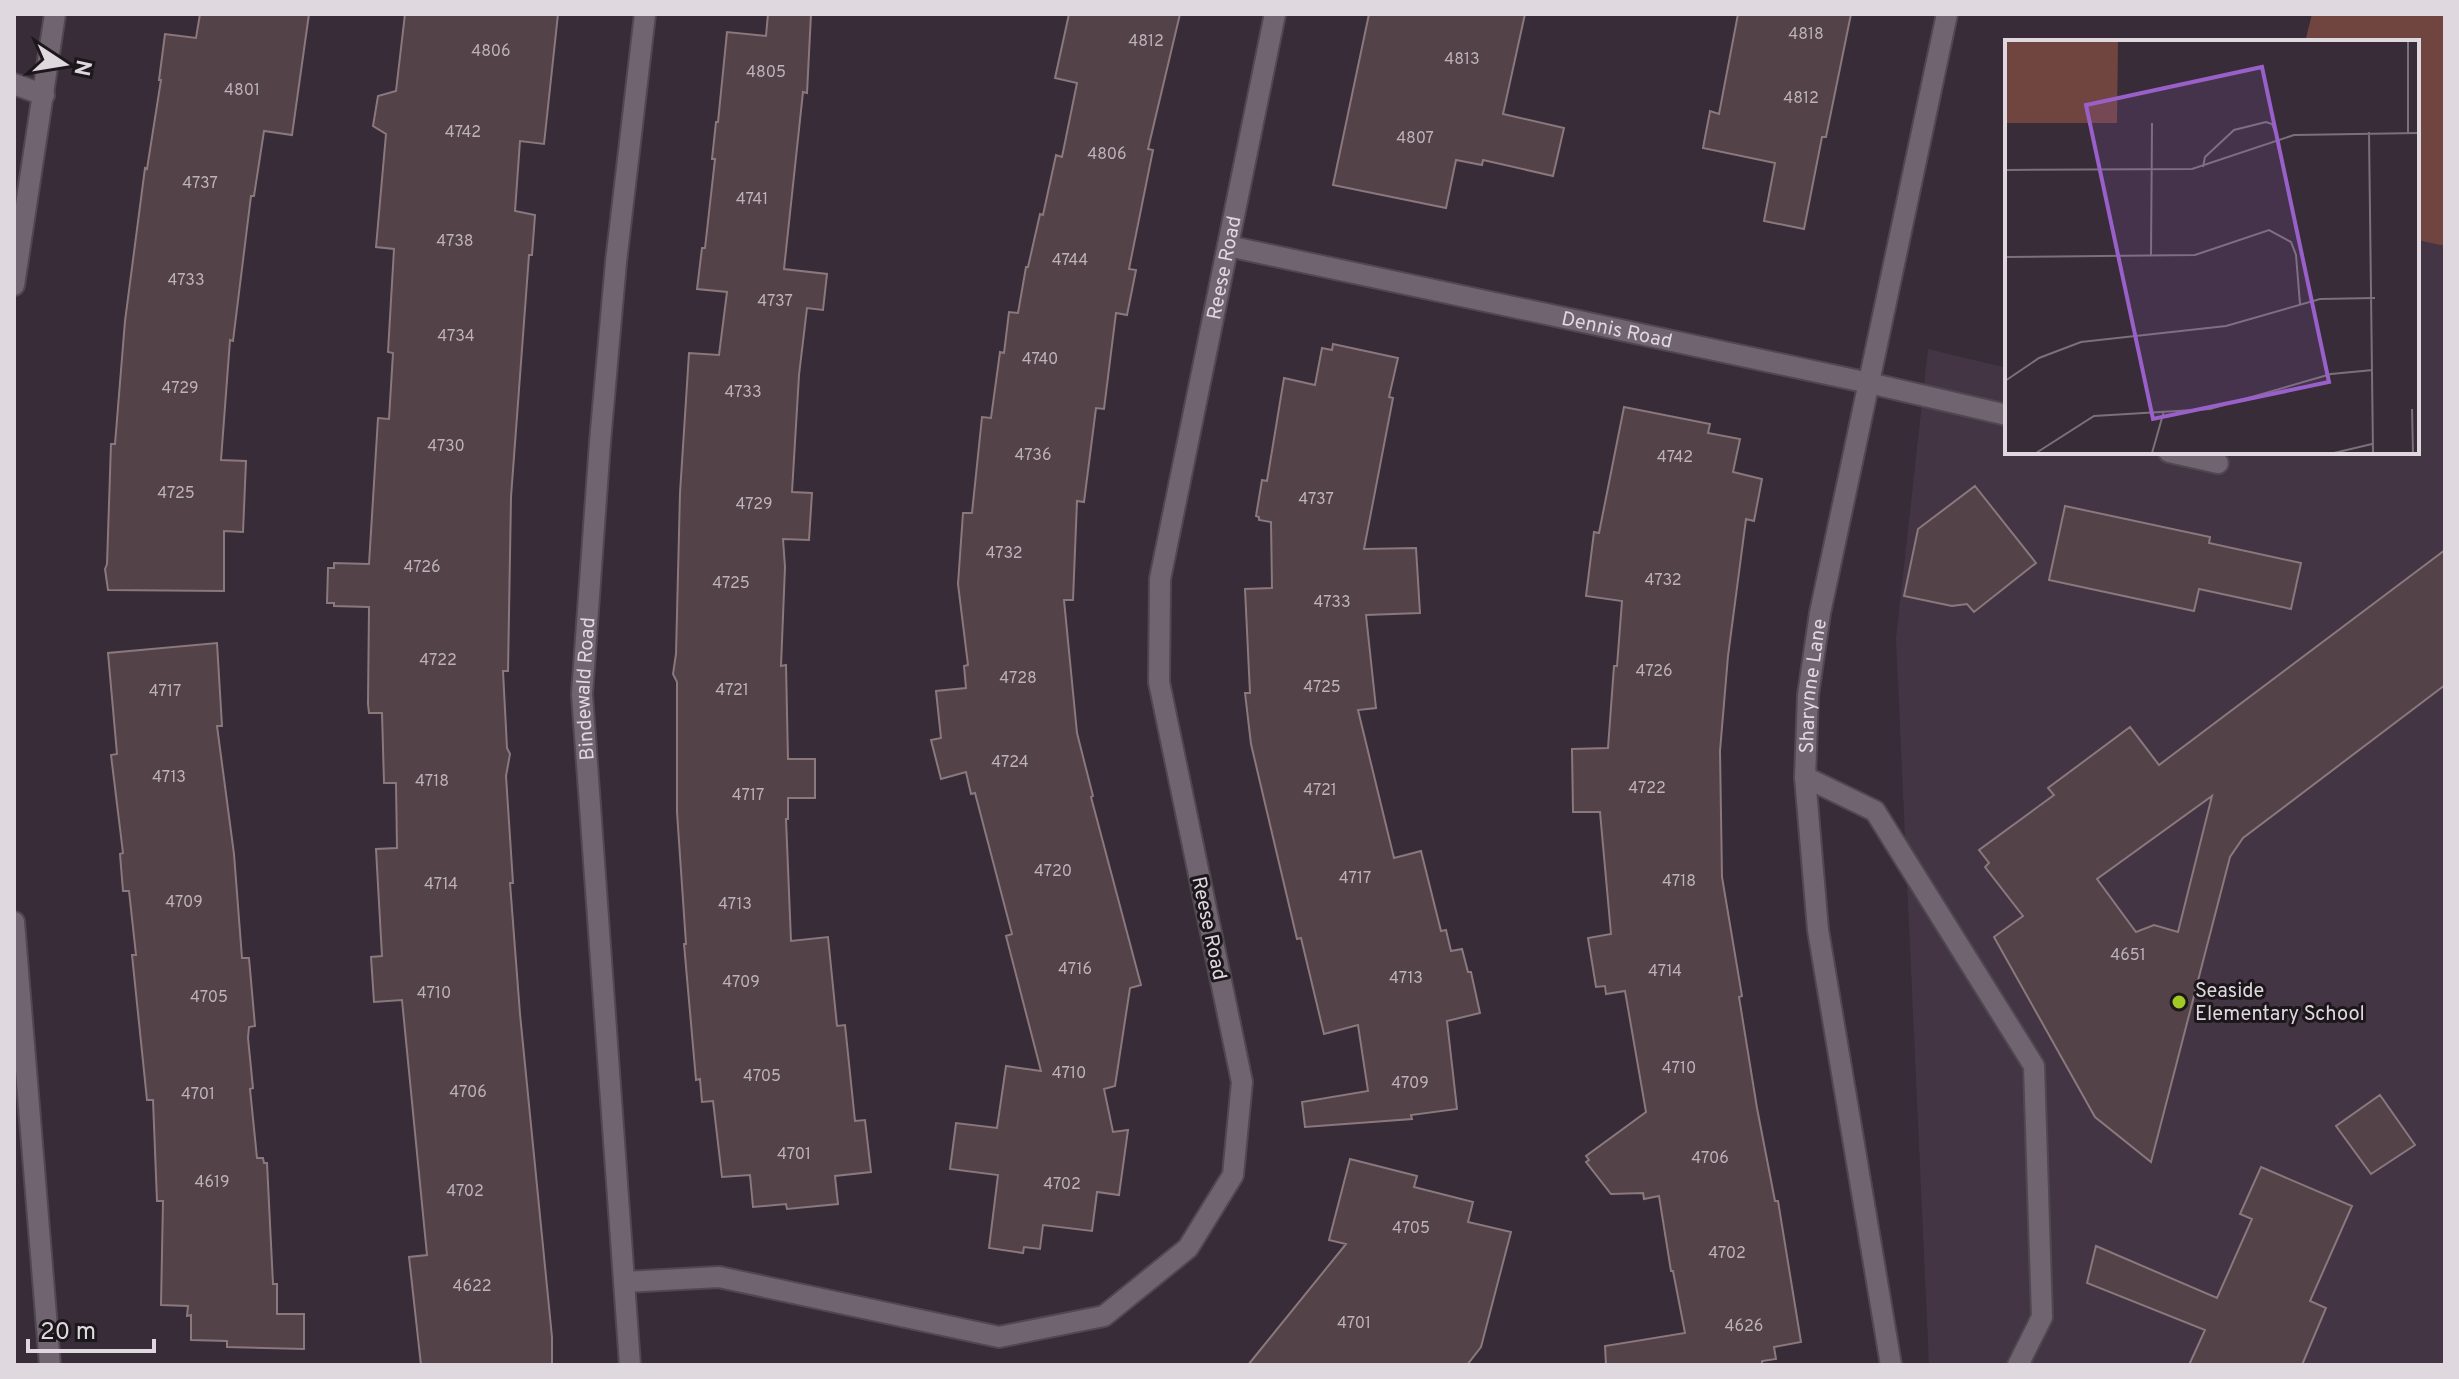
<svg xmlns="http://www.w3.org/2000/svg" width="2459" height="1379" font-family="Overpass,sans-serif">
<rect width="100%" height="100%" fill="#372c37"/>
<path fill="#443544" d="M2417,240L2445,246V1365H1929L1896,638L1928,349L2007,368V452H2417Z"/>
<path fill="#70453f" d="M2312,14H2445V246L2417,240V42H2305Z"/>
<path fill="#534247" stroke="#8a787d" stroke-width="2" fill-rule="evenodd" d="M200,14H309L292,135L264,131L254,196H251L233,341L230,340L221,460L246,461L243,532L224,531V591L108,590L105,569L107,564L111,444H115L125,321L145,168L147,169L161,80H159L165,34L196,38Z
M405,14H558L544,144L520,141L515,211L535,215L532,255H529L511,497L508,671H503L507,748L510,754L506,776L513,883H510L520,1014L552,1337V1365H421L409,1257L427,1255L402,1000L374,1002L371,957L382,956L376,849L397,848L396,783H384L382,713H369L368,704L369,607L334,606V603H327L328,568H334V563L369,564L378,418L389,419L393,353L388,352L394,249L376,247L386,134L373,126L378,96L396,91Z
M768,14H811L807,93L803,92L784,269L827,274L823,310L807,308L799,375L792,492L812,493L809,540L783,539L785,567L781,666L786,665L788,759H815V798H788V819H786L791,941L828,937L837,1026L845,1025L855,1121L865,1120L871,1172L835,1176L838,1204L787,1209L786,1204L753,1207L750,1175L722,1177L713,1101L702,1102L700,1079L696,1080L684,944H686L677,812V682L673,674L676,654L680,493L689,353L719,355L727,292L697,289L702,248H705L715,159H712L716,122H718L727,32L766,36Z
M1069,14H1180L1148,149L1153,150L1129,269L1136,270L1127,315L1116,313L1104,409L1096,408L1084,502L1077,501L1073,600H1064L1077,733L1093,796L1091,797L1141,985L1130,988L1115,1086L1104,1089L1113,1132L1128,1130L1119,1195L1097,1192L1092,1231L1043,1225L1040,1249L1024,1247L1023,1253L989,1248L998,1175L950,1169L956,1123L997,1128L1006,1066L1041,1071L1006,936L1012,934L975,793L971,794L966,772L941,779L931,740L941,738L936,691L966,688L964,666L968,665L958,584L963,513H972L982,417L991,418L1000,352L1004,353L1009,312L1018,313L1026,267H1028L1040,214L1043,215L1056,155L1062,157L1077,83L1055,78Z
M1369,14H1525L1503,114L1564,128L1553,176L1483,160L1482,165L1456,160L1446,208L1333,185Z
M1738,14H1851L1826,137H1822L1804,229L1764,221L1775,163L1703,148L1710,111L1719,114Z
M1333,344L1398,358L1389,397L1393,398L1364,549L1416,548L1420,613L1366,615L1376,708L1358,710L1394,858L1421,851L1441,931L1446,930L1451,951L1462,949L1468,972H1471L1480,1013L1447,1021L1457,1109L1411,1115L1412,1119L1305,1127L1302,1102L1368,1091L1358,1025L1324,1034L1301,938L1297,939L1251,744L1245,693H1250L1245,589L1272,588L1271,522L1259,520V517L1256,516L1262,480L1267,481L1284,378L1315,385L1322,348L1332,350Z
M1624,407L1710,424L1708,433L1740,439L1733,472L1762,479L1754,521L1746,519L1728,656L1720,751L1722,877L1742,996L1739,997L1757,1108L1775,1201H1778L1801,1342L1774,1347L1776,1359L1762,1361V1365H1606L1605,1346L1685,1333L1673,1271H1671L1659,1196L1644,1199L1643,1193L1611,1194L1586,1162L1589,1160L1586,1156L1646,1112L1625,991L1606,994L1605,986L1596,987L1588,938L1611,934L1600,812H1573L1572,749L1608,748L1614,666H1617L1622,601L1586,596L1594,532L1599,533Z
M1975,486L2036,563L1974,612L1967,604L1952,606L1904,596L1918,529Z
M2065,506L2210,537L2209,543L2301,563L2291,609L2199,589L2194,611L2049,580Z
M2445,550V685L2243,838L2230,857L2151,1162L2095,1117L1994,937L2023,916L1985,867L1989,863L1979,850L2054,795L2048,788L2130,727L2159,765ZM2212,796L2178,932L2154,925L2136,932L2097,879Z
M217,643L222,726H217L234,854L242,958H249L255,1026L249,1027L248,1038L253,1088L250,1089L257,1158H263L264,1163H267L273,1284H277V1314H304V1349L227,1347V1341L191,1340V1315L187,1316L188,1306L161,1305L163,1201H157L153,1100H147L132,955H136L129,891H123L120,854L123,853L111,755L117,754L108,653Z
M2380,1095L2415,1145L2371,1174L2336,1126Z
M1350,1159L1417,1176L1414,1187L1473,1202L1468,1222L1511,1232L1481,1347L1467,1365H1248L1346,1244L1329,1240Z
M2261,1167L2352,1206L2310,1301L2326,1308L2302,1365H2189L2205,1330L2087,1283L2096,1246L2217,1298L2252,1219L2240,1214Z"/>
<g fill="none" stroke-linecap="round" stroke-linejoin="round">
<g stroke="#504850" stroke-width="24">
<path id="service" d="M1805,777L1875,811L2034,1066L2042,1317L2018,1365"/>
</g>
<g stroke="#504850" stroke-width="24">
<g id="minor">
<path d="M14,84L44,95"/>
<path id="s1" d="M1228,246L1869,383L2007,415"/>
<path d="M14,285L55,14"/>
<path d="M2169,452L2218,463"/>
<path d="M14,922L50,1365"/>
<path id="s2" d="M625,1282L719,1277L999,1337L1104,1316L1188,1248L1233,1175L1242,1082L1159,682L1160,579L1275,14"/>
<path id="s3" d="M630,1365L582,694L600,442L616,262L645,14"/>
<path id="s4" d="M1891,1365L1818,930L1805,777L1808,695L1820,613L1947,14"/>
</g>
</g>
<use href="#service" stroke="#706470" stroke-width="20"/>
<use href="#minor" stroke="#706470" stroke-width="20"/>
</g>
<circle fill="#a3c927" stroke="#1c171b" stroke-width="3" cx="2179" cy="1002" r="8"/>
<g text-anchor="middle" stroke-width="6" stroke-linejoin="round" paint-order="stroke">
<g font-size="16" fill="#bcb2b9">
<text x="1806" y="39">4818</text>
<text x="1146" y="46">4812</text>
<text x="491" y="56">4806</text>
<text x="1462" y="64">4813</text>
<text x="766" y="77">4805</text>
<text x="242" y="95">4801</text>
<text x="1801" y="103">4812</text>
<text x="463" y="137">4742</text>
<text x="1415" y="143">4807</text>
<text x="1107" y="159">4806</text>
<text x="200" y="188">4737</text>
<text x="752" y="204">4741</text>
<text x="455" y="246">4738</text>
<text x="1070" y="265">4744</text>
<text x="186" y="285">4733</text>
<text x="775" y="306">4737</text>
<text x="456" y="341">4734</text>
<text x="1040" y="364">4740</text>
<text x="180" y="393">4729</text>
<text x="743" y="397">4733</text>
<text x="446" y="451">4730</text>
<text x="1033" y="460">4736</text>
<text x="1675" y="462">4742</text>
<text x="176" y="498">4725</text>
<text x="1316" y="504">4737</text>
<text x="754" y="509">4729</text>
<text x="1004" y="558">4732</text>
<text x="422" y="572">4726</text>
<text x="1663" y="585">4732</text>
<text x="731" y="588">4725</text>
<text x="1332" y="607">4733</text>
<text x="438" y="665">4722</text>
<text x="1654" y="676">4726</text>
<text x="1018" y="683">4728</text>
<text x="1322" y="692">4725</text>
<text x="732" y="695">4721</text>
<text x="165" y="696">4717</text>
<text x="1010" y="767">4724</text>
<text x="169" y="782">4713</text>
<text x="432" y="786">4718</text>
<text x="1647" y="793">4722</text>
<text x="1320" y="795">4721</text>
<text x="748" y="800">4717</text>
<text x="1053" y="876">4720</text>
<text x="1355" y="883">4717</text>
<text x="1679" y="886">4718</text>
<text x="441" y="889">4714</text>
<text x="184" y="907">4709</text>
<text x="735" y="909">4713</text>
<text x="2128" y="960">4651</text>
<text x="1075" y="974">4716</text>
<text x="1665" y="976">4714</text>
<text x="1406" y="983">4713</text>
<text x="741" y="987">4709</text>
<text x="434" y="998">4710</text>
<text x="209" y="1002">4705</text>
<text x="1679" y="1073">4710</text>
<text x="1069" y="1078">4710</text>
<text x="762" y="1081">4705</text>
<text x="1410" y="1088">4709</text>
<text x="468" y="1097">4706</text>
<text x="198" y="1099">4701</text>
<text x="794" y="1159">4701</text>
<text x="1710" y="1163">4706</text>
<text x="212" y="1187">4619</text>
<text x="1062" y="1189">4702</text>
<text x="465" y="1196">4702</text>
<text x="1411" y="1233">4705</text>
<text x="1727" y="1258">4702</text>
<text x="472" y="1291">4622</text>
<text x="1354" y="1328">4701</text>
<text x="1744" y="1331">4626</text>
</g>
<g font-size="20" fill="#dfd8df" stroke="#1c171b">
<text dy="7" stroke="none"><textPath href="#s2" startOffset="1604">Reese Road</textPath></text>
<text dy="7" stroke="none"><textPath href="#s1" startOffset="398">Dennis Road</textPath></text>
<text dy="7" stroke="none"><textPath href="#s4" startOffset="686">Sharynne Lane</textPath></text>
<text dy="7" stroke="none"><textPath href="#s3" startOffset="678">Bindewald Road</textPath></text>
<text transform="translate(1210 928) rotate(78)" y="7">Reese Road</text>
</g>
<g font-size="20" fill="#dfd8df" stroke="#1c171b" text-anchor="start">
<text x="2195" y="997">Seaside<tspan x="2195" dy="23">Elementary School</tspan></text>
</g>
</g>
<g transform="translate(2005 40)">
<rect width="414" height="414" fill="#372c37"/>
<path d="M0,1H113L112,83H0Z" fill="#70453f"/>
<path fill="none" stroke="#7a717a" stroke-width="2" d="M403,1V93M364,92L368,413M198,127L200,117L229,90L261,82L267,84L273,99M0,130L187,129L289,95L414,93M146,216L147,83M0,217L190,215L264,190L286,202L291,215L295,264M0,341L34,318L76,302L221,286L315,259L370,258M407,369L408,413M31,413L89,376L205,369L326,334L368,330M147,413L159,371M329,413L367,404"/>
<path fill="#9960c9" fill-opacity="0.15" stroke="#9960c9" stroke-width="4" d="M257,27L324,342L148,379L81,65Z"/>
<rect width="414" height="414" fill="none" stroke="#dfd8df" stroke-width="4"/>
</g>
<rect width="2459" height="1379" fill="none" stroke="#dfd8df" stroke-width="32"/>
<g transform="translate(64 64) rotate(102)" stroke="#1c171b" stroke-width="6" paint-order="stroke">
<path d="M0-6L14 30L0 20L-14 30Z" fill="#dfd8df"/>
<text y="-12" font-size="22" font-weight="bold" text-anchor="middle" fill="#dfd8df">N</text>
</g>
<path d="M28 1339v12h126v-12" fill="none" stroke="#dfd8df" stroke-width="4"/>
<text x="40" y="1339" font-size="24" fill="#dfd8df" stroke="#1c171b" stroke-width="6" paint-order="stroke">20 m</text>
</svg>
